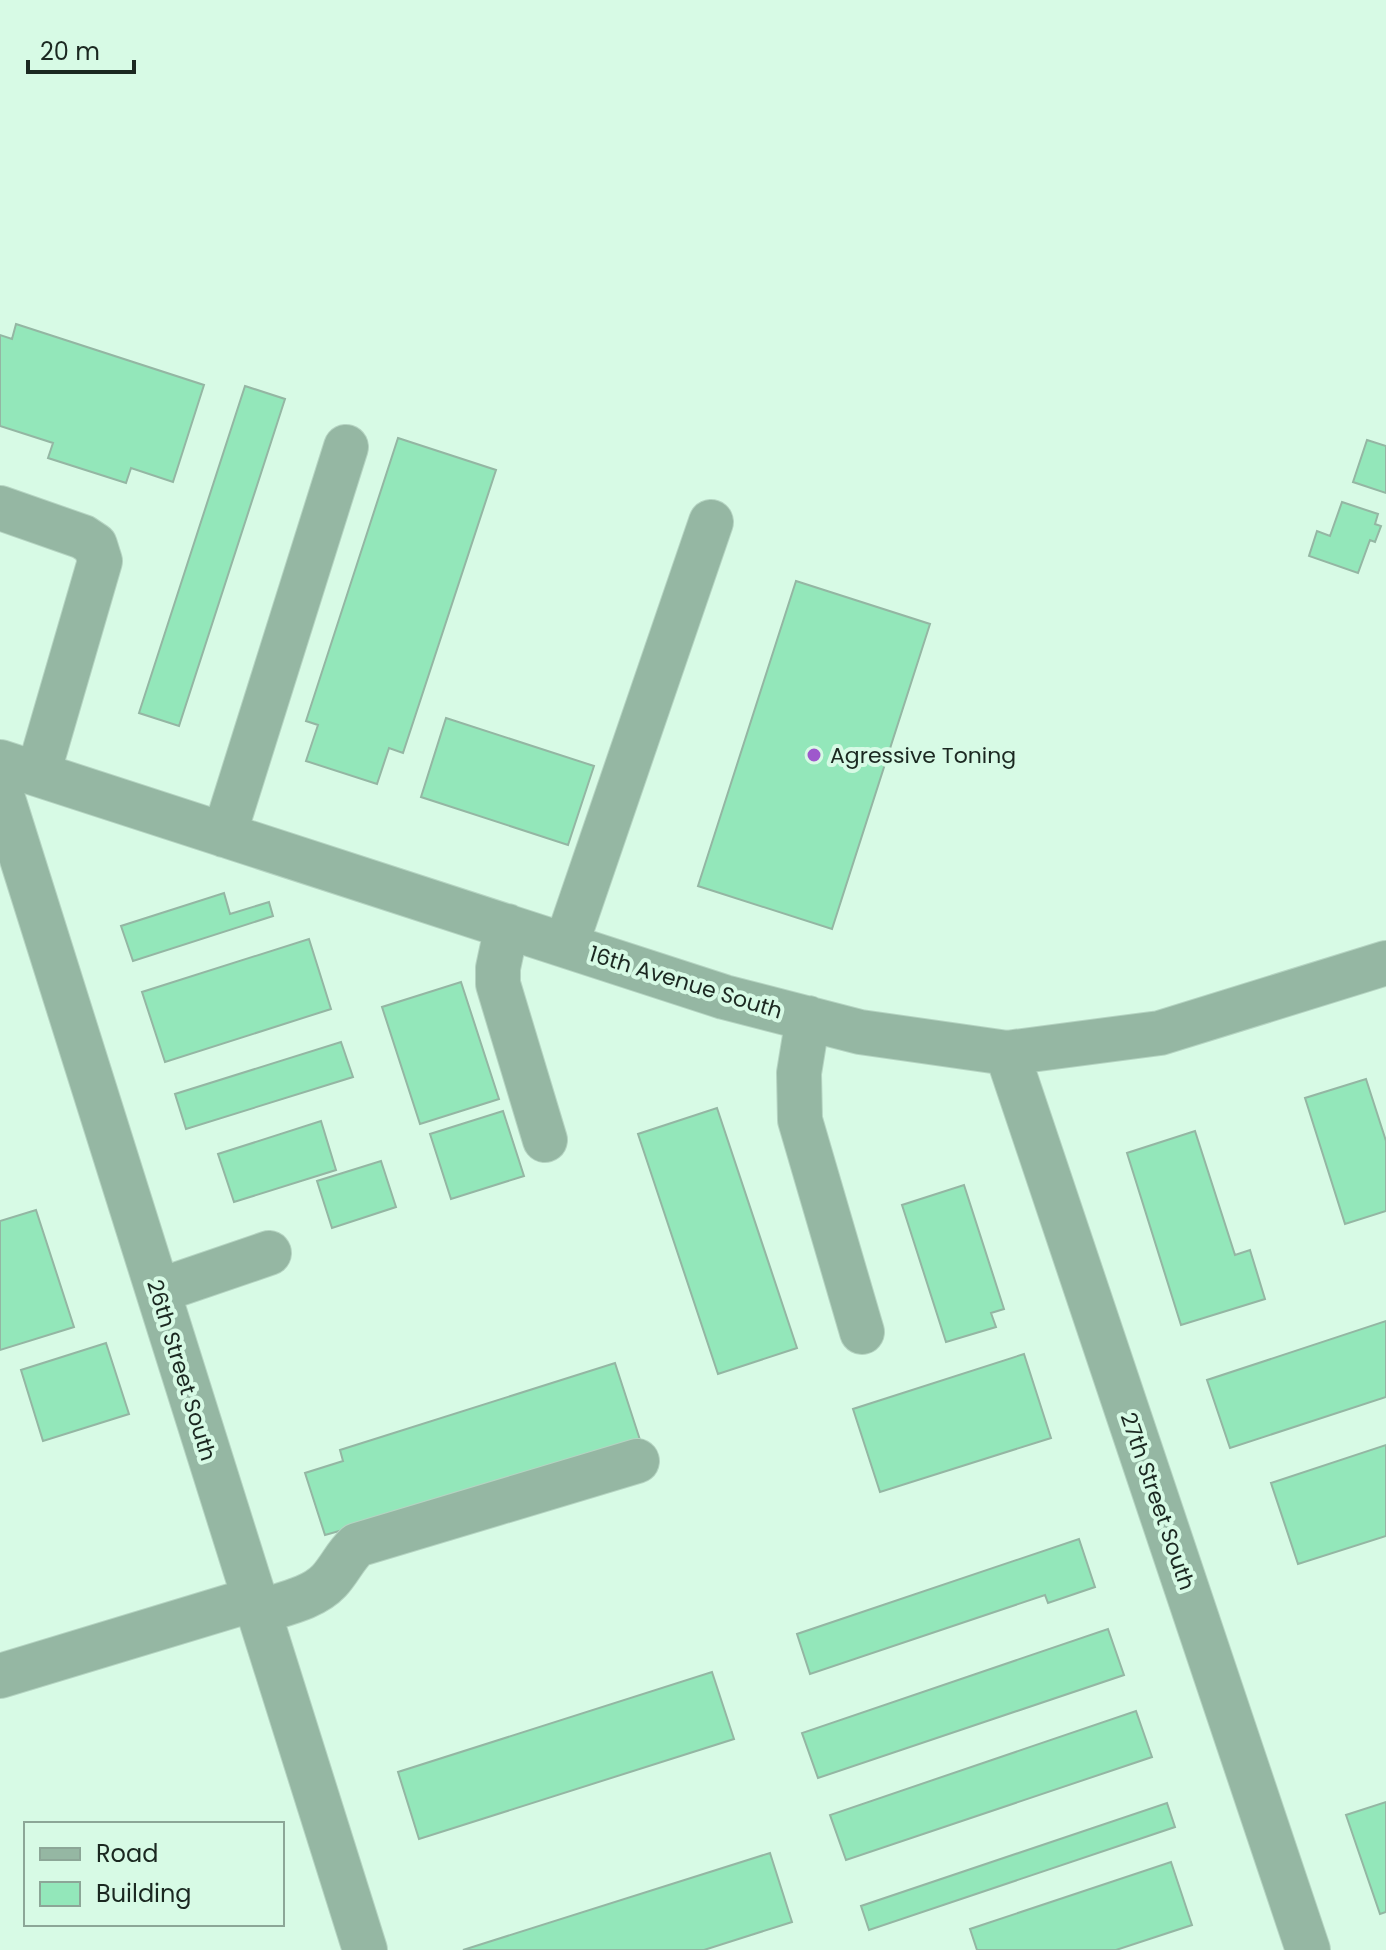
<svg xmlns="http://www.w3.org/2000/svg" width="1386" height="1950" font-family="Poppins,sans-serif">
<rect width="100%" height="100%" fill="#d7fae5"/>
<path fill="#93e7ba" stroke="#94b6a3" stroke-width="2" d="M16,324L204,385L173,482L131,468L126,483L48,458L53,443L0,426V335L12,339Z
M245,386L285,399L179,726L139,713Z
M398,438L496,470L403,753L389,748L377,784L306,761L318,725L306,721Z
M1367,440L1386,446V493L1353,482Z
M1342,502L1378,514L1375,524L1381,526L1375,542L1370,540L1358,573L1309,556L1317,531L1330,536Z
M796,581L930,624L832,929L698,886Z
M446,718L594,766L568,845L421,797Z
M224,893L230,914L269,902L273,916L133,961L121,926Z
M309,939L331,1009L165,1062L142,992Z
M461,982L499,1099L420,1124L382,1007Z
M341,1042L353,1077L186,1129L175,1094Z
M1366,1079L1386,1141V1211L1345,1224L1305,1098Z
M717,1108L797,1348L718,1374L638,1134Z
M503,1111L524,1176L451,1199L430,1134Z
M321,1121L336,1170L234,1202L218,1154Z
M1195,1131L1235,1255L1250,1250L1265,1299L1181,1325L1127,1153Z
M381,1161L396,1207L332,1228L317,1181Z
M964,1185L1004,1309L991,1313L996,1327L946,1342L902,1205Z
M36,1210L74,1327L0,1350V1221Z
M1386,1321V1397L1230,1448L1207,1380Z
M106,1343L129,1414L43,1441L21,1370Z
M1024,1354L1051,1438L880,1492L853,1409Z
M615,1363L642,1446L325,1535L305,1473L343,1461L340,1450Z
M1386,1445V1536L1298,1564L1271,1483Z
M1079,1539L1095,1587L1048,1603L1045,1595L810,1674L797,1634Z
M1108,1629L1124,1675L818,1778L802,1733Z
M712,1672L734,1739L419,1839L398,1772Z
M1136,1711L1152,1757L846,1860L830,1815Z
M1386,1802V1912L1380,1914L1346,1815Z
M1167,1803L1175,1827L869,1930L861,1906Z
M770,1853L792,1922L704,1950H463Z
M1171,1862L1192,1925L1116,1950H977L970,1929Z"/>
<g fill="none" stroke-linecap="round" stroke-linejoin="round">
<g stroke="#b5d4c2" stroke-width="46">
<path id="minor" d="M0,508L83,537L95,545L100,561L38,774
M0,762L724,997L860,1032L1007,1053L1160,1033L1386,963
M0,789L365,1950
M224,835L346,447
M507,926L498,968V984L545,1140
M566,945L711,522
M808,1018L799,1073L800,1120L862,1332
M1007,1053L1308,1950
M158,1291L269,1253
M259,1612C282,1604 312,1599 329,1581C340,1569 345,1556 357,1545L637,1461
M0,1676L254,1599"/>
</g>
<use href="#minor" stroke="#95b7a3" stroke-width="44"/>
</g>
<circle fill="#9e58cc" stroke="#d7fae5" stroke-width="3" cx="814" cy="755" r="8"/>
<g text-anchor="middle" stroke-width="8" stroke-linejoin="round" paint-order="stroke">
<g font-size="22" fill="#1b2821" stroke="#d7fae5" text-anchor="start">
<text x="830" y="763">Agressive Toning</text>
</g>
<g font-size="22" fill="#1b2821" stroke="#d7fae5">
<text transform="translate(686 982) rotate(17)" y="8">16th Avenue South</text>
<text transform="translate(182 1370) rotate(73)" y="8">26th Street South</text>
<text transform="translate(1158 1501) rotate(71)" y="8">27th Street South</text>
</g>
</g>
<rect x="24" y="1822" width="260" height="104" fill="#d7fae5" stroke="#8ca697" stroke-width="2"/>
<rect x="40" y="1848" width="40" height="12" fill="#95b7a3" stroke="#8ca697" stroke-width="2"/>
<text x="96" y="1862" font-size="24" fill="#1b2821">Road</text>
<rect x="40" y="1882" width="40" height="24" fill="#93e7ba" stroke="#8ca697" stroke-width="2"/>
<text x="96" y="1902" font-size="24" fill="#1b2821">Building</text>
<path d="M28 60v12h106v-12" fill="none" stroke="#1b2821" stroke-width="4"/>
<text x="40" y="60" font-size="24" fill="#1b2821" stroke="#d7fae5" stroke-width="6" paint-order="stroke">20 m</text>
</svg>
